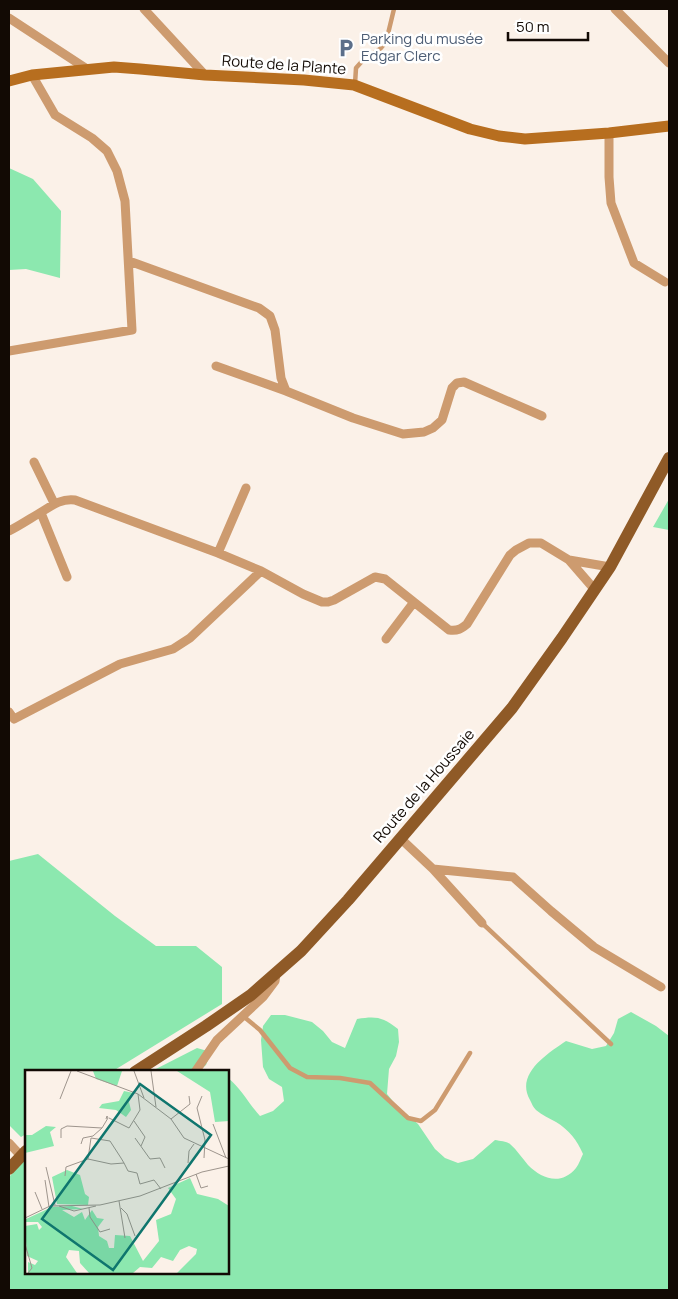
<svg xmlns="http://www.w3.org/2000/svg" width="678" height="1299" font-family="Manrope,sans-serif">
<rect width="100%" height="100%" fill="#fbf1e8"/>
<path fill="#8ce8af" d="M9,168L33,179L61,211L60,278L26,269L9,270Z
M669,499V530L653,527Z
M38,854L115,916L156,946H196L222,967V1004L113,1071L26,1072V1134L21,1137L9,1125V861Z
M631,1012L656,1026L669,1036V1290H9V1177L26,1158V1273H228V1078C240,1087 249,1104 260,1116L273,1111L284,1101L282,1087L269,1079L263,1067L261,1040L263,1026L271,1015H285L312,1022L323,1031L332,1042L345,1048L357,1019C377,1016 382,1017 398,1029L399,1042L396,1056L389,1069L387,1094L396,1105L418,1124L435,1149L445,1158L458,1163L473,1159L495,1140C500,1141 506,1141 510,1144C517,1150 522,1158 528,1165C542,1179 561,1186 576,1168C579,1164 581,1158 583,1154C577,1140 569,1130 556,1122C549,1118 542,1115 536,1110C533,1107 532,1104 530,1100C515,1074 547,1054 566,1041L592,1049L606,1046L614,1033L618,1019Z
M197,1048L211,1052L206,1065L199,1071L150,1072Z"/>
<g fill="none" stroke-linecap="round" stroke-linejoin="round">
<path stroke="#cd9b6f" stroke-width="4.5" d="M355,84L356,68L364,59L380,49L386,42L394,9
M482,923L611,1044
M243,1016L260,1030L290,1068L307,1077L340,1078L370,1083L408,1118L421,1121L435,1110L470,1053"/>
<path stroke="#cd9b6f" stroke-width="9" d="M144,9L205,75
M615,9L669,63
M9,18L87,69
M609,133V177L611,203L634,263L665,282
M129,261L259,308L270,316L275,330L281,378L286,391
M9,351L132,330L125,201L117,171L107,151L92,138L55,115L32,75
M216,366L286,391L353,418L403,434L424,432L433,428L442,420L452,388L457,383L464,382L542,416
M34,462L54,503
M41,513L67,577
M9,531C19,526 28,520 38,514C50,507 60,498 75,500L218,553L261,571L303,594L322,602H328L334,600L375,577L385,579L449,630C458,631 461,629 467,624L510,555L516,550L529,543H541L569,560L595,590
M218,553L246,488
M569,560L610,567
M386,639L414,602
M9,712L14,719L120,664L173,649L190,638L261,571
M400,838L433,869L482,923
M433,869L513,877L551,911L594,947L661,987
M195,1072L217,1040L263,997L275,981L276,974
M9,1143L21,1156"/>
<path stroke="#b76e1f" stroke-width="11" d="M9,81L32,75L114,67L140,69L205,75L304,80L354,85L470,129L499,136L525,139L609,133L669,126"/>
<path stroke="#8f5a27" stroke-width="12" d="M135,1072L206,1026L251,995L301,951L348,900L512,708L562,638L610,567L669,458
M9,1169L26,1151"/>
</g>
<defs>
<g id="parking-bare" transform="scale(1.5)"><path d="M-3.5-5.5H1a3.5 3.5 0 0 1 0 7H-1V5.5H-3.5ZM-1-3.4V-.6H.8a1.4 1.4 0 0 0 0-2.8Z" fill="#5c6f8a" stroke="#fff" stroke-width="2.5" paint-order="stroke"/></g>
</defs>
<g fill-rule="evenodd">
<use href="#parking-bare" x="346" y="48"/>
</g>
<g text-anchor="middle" stroke-width="5" stroke-linejoin="round" paint-order="stroke">
<g font-size="15" fill="#4e5e75" stroke="#fff" text-anchor="start">
<text x="361" y="44">Parking du musée<tspan x="361" dy="17">Edgar Clerc</tspan></text>
</g>
<g font-size="15" fill="#120a04" stroke="#fff">
<text transform="translate(284 65) rotate(4)" y="5">Route de la Plante</text>
<text transform="translate(424 786) rotate(-49)" y="5">Route de la Houssaie</text>
</g>
</g>
<g transform="translate(25 1070)">
<rect width="204" height="204" fill="#fbf1e8"/>
<path d="M68,1H97L92,16L71,9ZM152,1H204V51L190,52L185,22ZM99,21L109,23L104,32L106,40L101,47L91,40L74,38L77,34L94,31ZM21,56L31,57L25,62L29,76L0,83V65H7ZM42,100L55,105L60,124L64,127L63,135L32,134L27,107ZM165,108L172,124L193,129L204,136V203H152L171,184L172,179L164,176L155,180L148,191L136,187L127,198L115,197L108,203H64L55,193L54,181L44,180L41,187L52,203H3V192L10,195L13,191L2,186L0,156L12,154L14,160L17,157L13,152H1V149L27,137L47,136L58,139L37,140L49,147L57,142L60,150L67,140L72,148L79,149L73,157L74,166L82,171L84,178H89L90,165L105,166L118,191L134,171L131,150L146,144L151,129L143,118Z" fill="#8ce8af"/>
<path fill="none" stroke="#9e958d" stroke-width="1" d="M52,1L113,24L146,49L159,68L204,89M109,1L119,28M126,1L131,37M177,26L172,38L180,70L179,88M35,29L46,1M84,48L104,58L115,40L113,24M146,49L165,34L164,26M109,51L120,67L116,76M188,54L201,88M36,68V59L42,56L77,58M110,68L125,89L135,88L140,98M56,74L58,68L68,66L77,58L83,48L82,46L81,49M99,93L86,94L63,89L66,68L85,71L96,88L99,93L103,101L112,103L115,114L129,110L136,119M163,93L164,81L169,74M21,97L30,135M171,104L176,118L183,116M40,106L41,97L63,89M20,110L24,137M10,122L17,139M94,131L100,168M34,136L49,141L71,136M64,138L65,147L75,162L85,159M96,138L102,144L110,166M0,148L25,136L75,135L115,126L177,102L204,96M0,174L7,198L3,203"/>
<path fill="#0f766e" fill-opacity="0.15" stroke="#0f766e" stroke-width="2.5" d="M115,14L186,65L88,200L17,149Z"/>
<rect width="204" height="204" fill="none" stroke="#120a04" stroke-width="2.5"/>
</g>
<rect width="678" height="1299" fill="none" stroke="#120a04" stroke-width="20"/>
<path d="M508 32v8h80v-8" fill="none" stroke="#120a04" stroke-width="2.5"/>
<text x="516" y="32" font-size="15" fill="#120a04" stroke="#ffffff" stroke-width="4" paint-order="stroke">50 m</text>
</svg>
